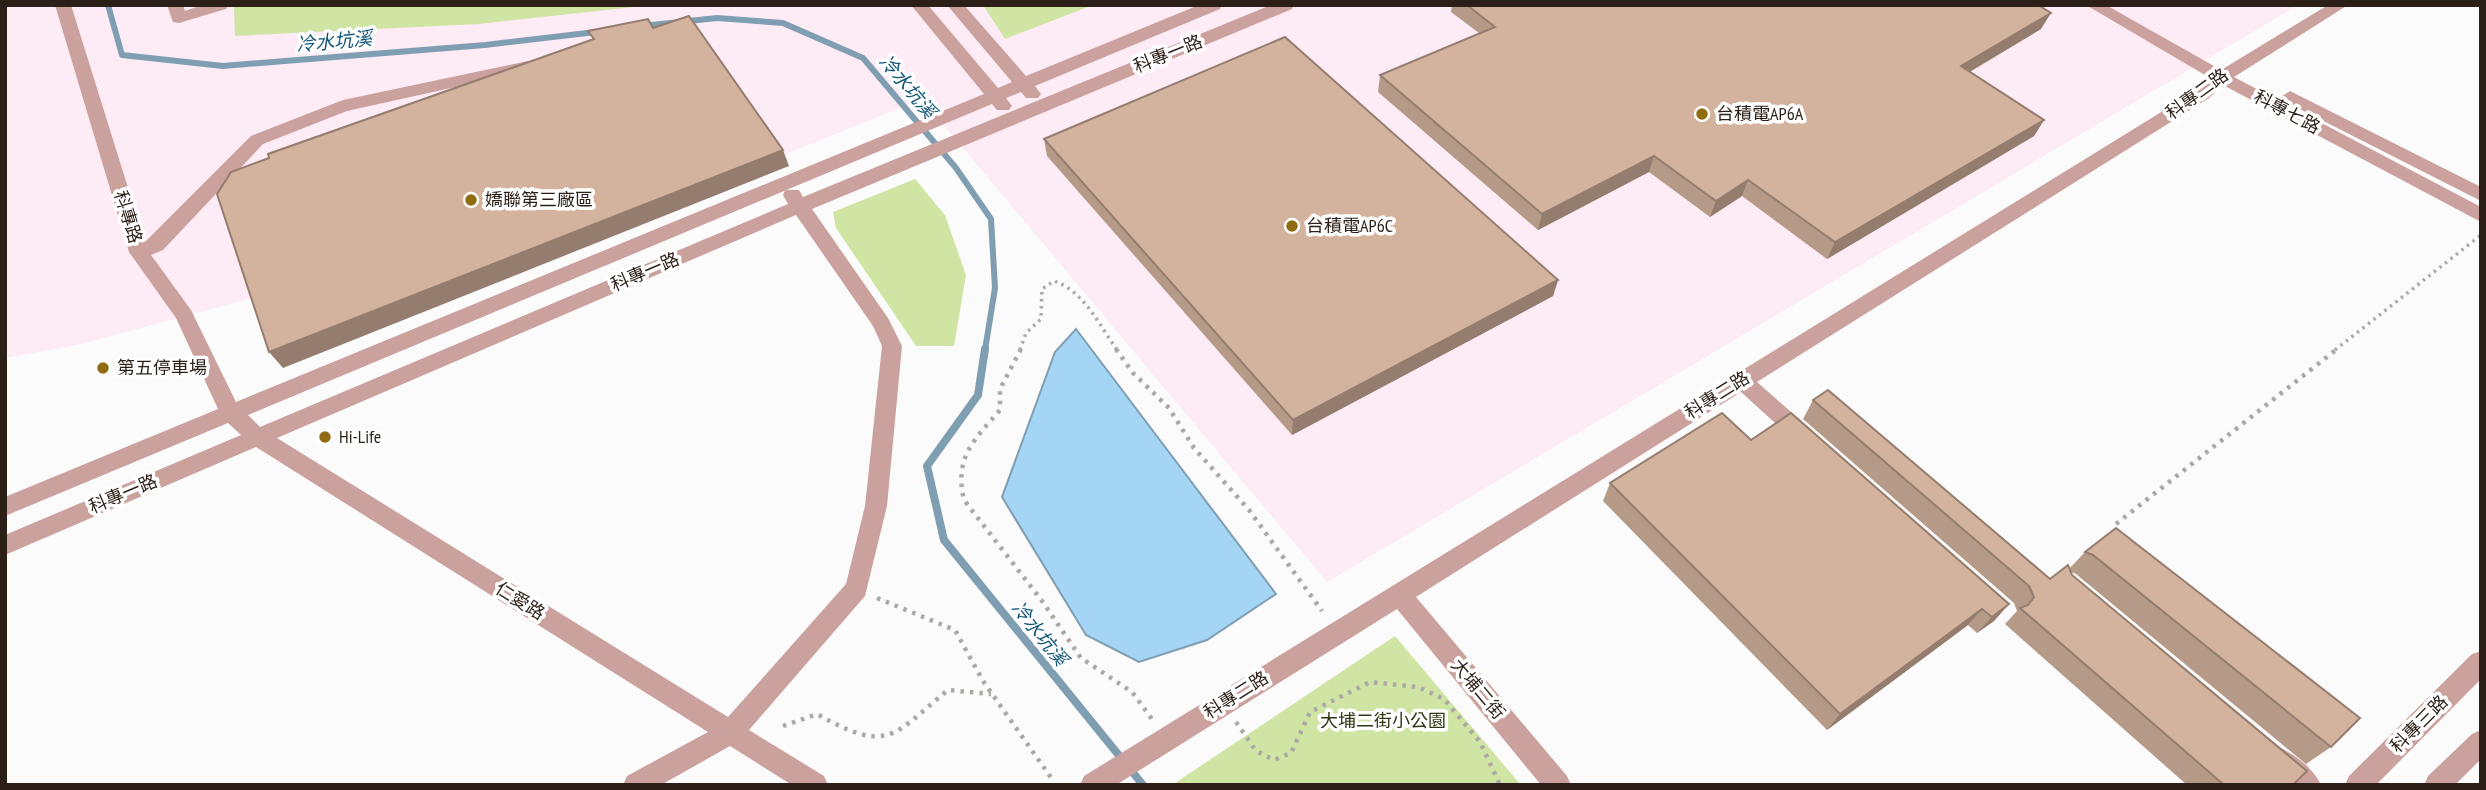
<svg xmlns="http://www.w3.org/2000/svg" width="2486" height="790" font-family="'PT Sans Narrow','Noto Sans TC',sans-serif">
<rect width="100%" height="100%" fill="#fbfbfb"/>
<path fill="#fdebf6" d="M5,5H2298L1327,582L922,99L776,158L77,345L5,358Z"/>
<path fill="#d0e5a4" d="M238,5H652L479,24L235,36L234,7Z
M983,5H1093L1005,39Z
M915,179L945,215L966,275L954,346H916L836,228L833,212Z
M1395,636L1521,785H1172Z"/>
<path fill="#a4d5f4" stroke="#809eb2" stroke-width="2" d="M1076,329L1276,594L1207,640L1139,662L1086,635L1002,497L1055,352Z"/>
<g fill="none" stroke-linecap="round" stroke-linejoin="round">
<path stroke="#809eb2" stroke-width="6" d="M108,5L122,55L223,66L485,45L596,32
M642,26L717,18L783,23L863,58L956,168L991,219L995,288L985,350"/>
<path stroke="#809eb2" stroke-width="8" d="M985,349L978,395L927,466L944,540L1143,785"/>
<path stroke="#ada8a5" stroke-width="3.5" stroke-dasharray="2.5 4.5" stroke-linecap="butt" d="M1020,350L1026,333L1041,319L1042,289L1054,281C1084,291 1100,326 1117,350
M2335,350L2481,235"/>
<path stroke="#ada8a5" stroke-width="4.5" stroke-dasharray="3.5 6" stroke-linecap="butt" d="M1021,349L1000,389V410C974,440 954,457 964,500L1042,601L1081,658L1132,692L1152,719
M1116,349L1133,373L1169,408L1194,448L1249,510L1322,611
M2116,524L2337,349
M877,598L955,630L983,681L1052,779
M1236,722L1256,751L1274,760L1291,753L1310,712L1370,682L1418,687L1444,699L1480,742L1500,785
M783,726L817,714C889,755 893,735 948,690L991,694"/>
<path fill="#cba19e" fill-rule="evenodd" d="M55,5H71L145,242L251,136L343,100L528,61L537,66L528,71L347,111L263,144L163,250L151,255L191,310L236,402L984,94L911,5H928L998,88L1012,82L947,5H964L1026,76L1199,5H1222L1220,9L1035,86L1041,94L1038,98H1026L1021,92L1006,98L1012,106L1009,110H997L992,104L248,415L260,427L788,204L783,195L785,190H799L803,197L1271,5H1294L1292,9L812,209L888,318L902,346L887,506L865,596L749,730L824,776L828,785H792L730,746L661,785H623L627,776L708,732L256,447L5,555V535L241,435L228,423L5,516V497L218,409L176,318L129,252ZM796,215L873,326L882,346L865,506L846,584L728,717L277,438Z
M167,5H183L185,11L202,5H228L226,9L179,23L173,22Z
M2086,5H2106L2221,70L2328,5H2348L2234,77L2481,207V222L2223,85L2209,98L1757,382L1813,431L1816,437L1813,443L1805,446L1797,443L1741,392L1416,597L1567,776L1571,785H1541L1397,609L1116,785H1080L1084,776L2197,90L2210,78Z
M2290,91L2481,187V201L2284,101L2281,97Z
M2481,651V679L2376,785H2345L2349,776L2472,654Z
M2481,730V759L2455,785H2424L2428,776L2472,734Z
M2278,747C2294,753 2314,769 2321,785H2289L2269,768L2265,759L2269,750Z"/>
</g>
<path fill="#b69a88" d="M1452,5H2038L2041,29L1970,72L2044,120L2034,136L1827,259L1742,196L1710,217L1649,172L1538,230L1378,92L1380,75L1479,33L1451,12Z
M1044,139L1558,280L1553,296L1292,435L1047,156Z
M1813,400L2050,579L2069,569L2085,552L2116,528L2331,747L2306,764L2076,574L2071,572L2072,575L2293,785H2187L2005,624L2017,611L2014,603L1803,419Z
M1751,440L2009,604L1994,621L1977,633L1968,625L1827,730L1603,501L1610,483Z"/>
<path fill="#947d6f" d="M2051,13L2041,29L1952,82L1961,66Z
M2044,120L2034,136L1827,259L1835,242Z
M783,150L789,166L283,368L269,352Z
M1654,156L1649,172L1538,230L1542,214Z
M1748,180L1742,196L1710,217L1716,201Z
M1558,280L1553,296L1292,435L1293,420Z
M2009,604L1994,621L1977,633L1992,617Z
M1982,609L1968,625L1827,730L1840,714Z"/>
<path fill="#d4b39e" stroke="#947d6f" stroke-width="2" d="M1467,5H2038L2051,13L1961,66L2044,120L1835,242L1748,180L1716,201L1654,156L1542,214L1380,75L1495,27Z
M689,16L783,150L269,352L217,194L231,172L269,158L268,154L594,39L588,31L648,19L653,28Z
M1285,37L1558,280L1293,420L1044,139Z
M1828,390L2050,579L2068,565L2072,575L2307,771L2293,785H2224L2020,608L2028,605L2034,597L2029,586L1813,400Z
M1722,413L1751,440L1791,413L2009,604L1992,617L1982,609L1840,714L1610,483Z
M2116,528L2360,718L2331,747L2093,555L2085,552Z"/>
<g fill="#916b12" stroke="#fff" stroke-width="2.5">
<circle cx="1702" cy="114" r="7"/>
<circle cx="471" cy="200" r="7"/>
<circle cx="1292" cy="226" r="7"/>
<circle cx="103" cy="368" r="7"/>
<circle cx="325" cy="437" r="7"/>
</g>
<g text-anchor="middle" stroke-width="7" stroke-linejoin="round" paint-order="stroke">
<g font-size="18" fill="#2b1f17" stroke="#fff">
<text transform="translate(1168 54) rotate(-22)" y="6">科專一路</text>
<text transform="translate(2197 94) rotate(-36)" y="6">科專二路</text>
<text transform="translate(2287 112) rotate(28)" y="6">科專七路</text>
<text transform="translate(128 217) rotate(73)" y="6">科專路</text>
<text transform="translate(645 272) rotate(-23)" y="6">科專一路</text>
<text transform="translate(1717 395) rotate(-32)" y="6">科專二路</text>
<text transform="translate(123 494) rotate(-23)" y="6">科專一路</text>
<text transform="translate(520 601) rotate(32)" y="6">仁愛路</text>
<text transform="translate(1478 689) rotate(50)" y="6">大埔二街</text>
<text transform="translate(1236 695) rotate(-32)" y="6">科專二路</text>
<text transform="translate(2419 724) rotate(-45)" y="6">科專三路</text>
</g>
<g font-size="18" fill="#2b1f17" stroke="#fff" text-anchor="start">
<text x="1716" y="120">台積電AP6A</text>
<text x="485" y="206">嬌聯第三廠區</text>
<text x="1306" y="232">台積電AP6C</text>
<text x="117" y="374">第五停車場</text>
<text x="339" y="443">Hi-Life</text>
</g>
<g font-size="18" fill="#2f3915" stroke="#fff">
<text x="1383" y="727">大埔二街小公園</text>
</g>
<g font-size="19" font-style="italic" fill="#105577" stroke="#fff">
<text transform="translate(334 41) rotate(-5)" y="7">冷水坑溪</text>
<text transform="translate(908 86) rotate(50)" y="7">冷水坑溪</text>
<text transform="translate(1040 633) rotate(51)" y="7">冷水坑溪</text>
</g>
</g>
<rect width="2486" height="790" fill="none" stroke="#2b1f17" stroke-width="14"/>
</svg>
